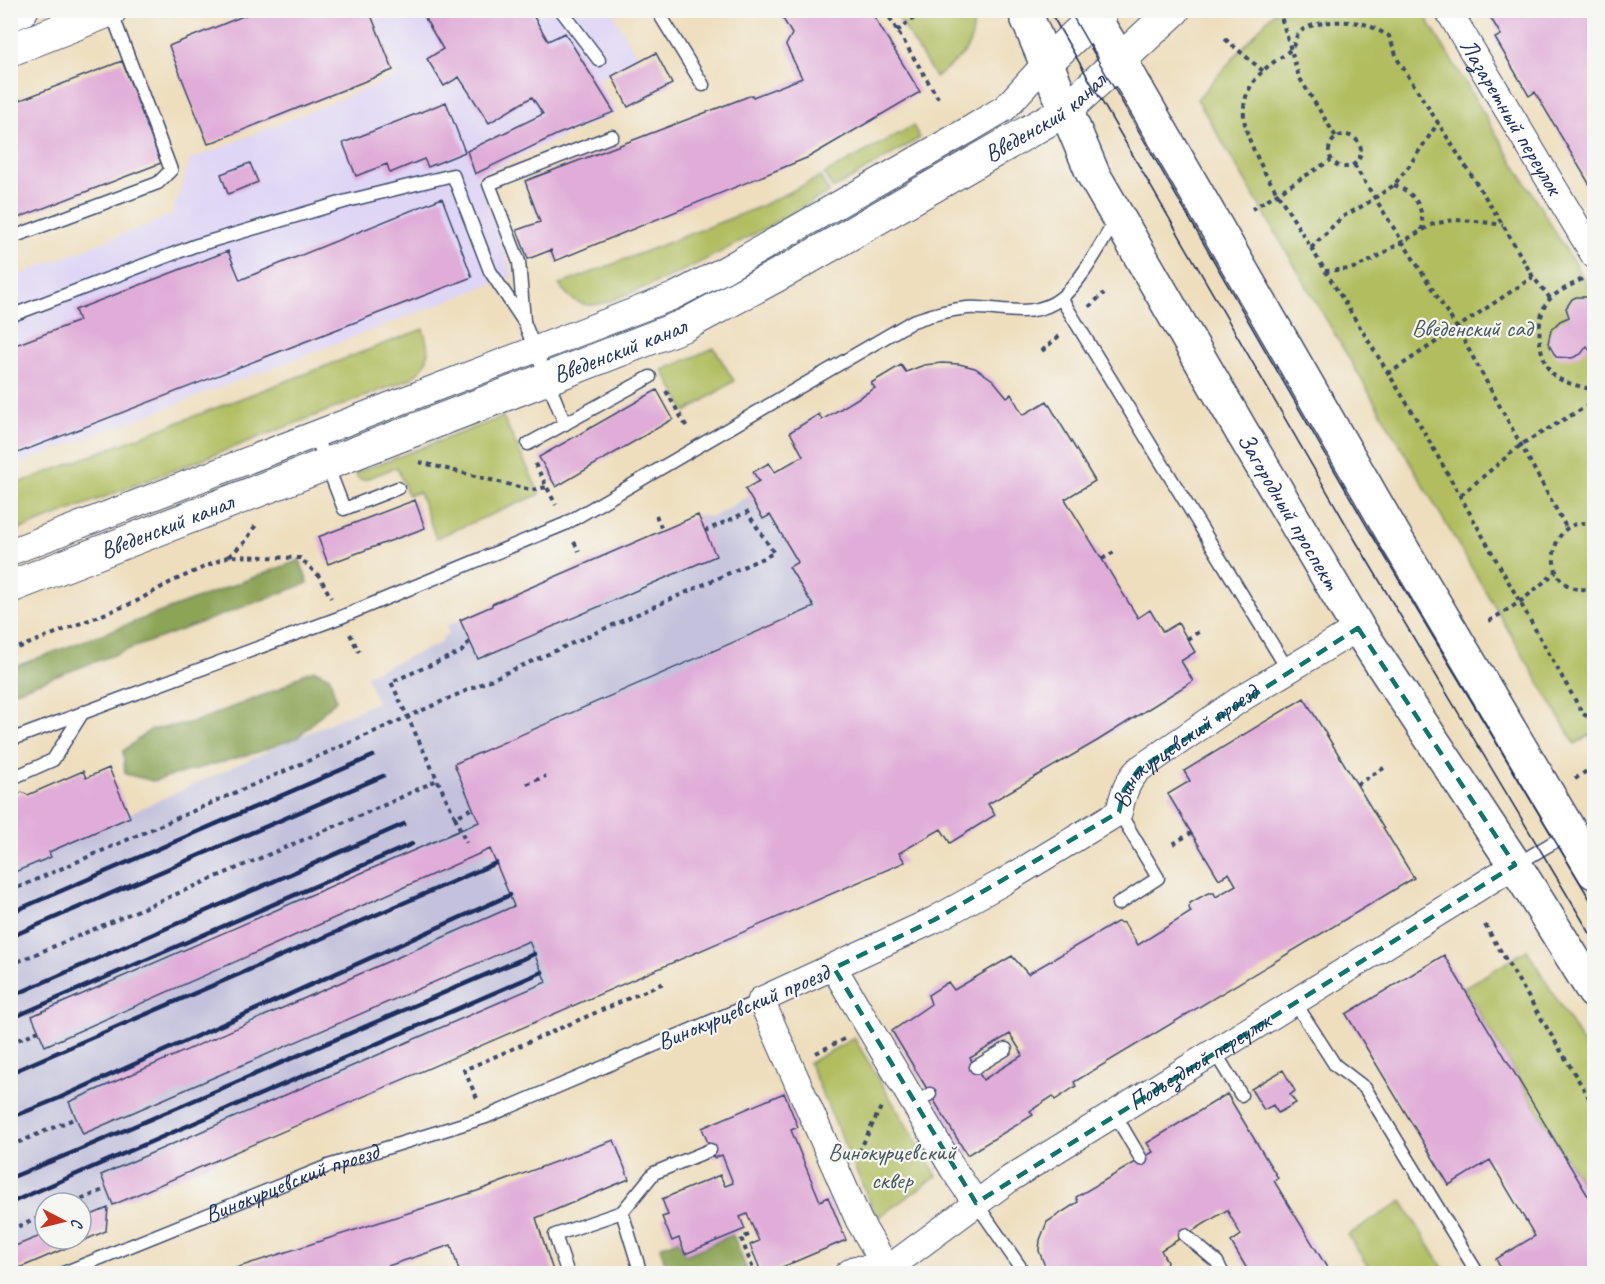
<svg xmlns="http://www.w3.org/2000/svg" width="1605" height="1284" font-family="Caveat,sans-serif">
<rect width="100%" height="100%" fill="#f6f6f2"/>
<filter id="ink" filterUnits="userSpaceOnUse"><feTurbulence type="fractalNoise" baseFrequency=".0167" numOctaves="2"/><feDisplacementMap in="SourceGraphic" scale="12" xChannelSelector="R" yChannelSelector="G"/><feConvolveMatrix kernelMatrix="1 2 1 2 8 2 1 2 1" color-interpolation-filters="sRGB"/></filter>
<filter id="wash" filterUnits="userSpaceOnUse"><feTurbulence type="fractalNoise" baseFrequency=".008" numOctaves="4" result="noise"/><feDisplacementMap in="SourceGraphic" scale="24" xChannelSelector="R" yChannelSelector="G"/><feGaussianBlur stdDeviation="1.35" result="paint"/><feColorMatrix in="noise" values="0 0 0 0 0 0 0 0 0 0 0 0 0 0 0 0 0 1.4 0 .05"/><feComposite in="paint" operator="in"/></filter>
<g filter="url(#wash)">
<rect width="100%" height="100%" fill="#eedebd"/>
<path fill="#dfd5f5" d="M372,11H612L638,58L597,80L617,112L477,176L513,276L11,467V278L172,215L190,160L397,76Z"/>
<path fill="#c3c1db" d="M749,496L763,519L770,515L798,562L789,567L814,607L455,764L558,1012L81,1219V1203H45V1234L11,1248V874L50,857L49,852L128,814L377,702L366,675L443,642L442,638L449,634L446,626L460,620L478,659L715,556L698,515L713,517Z"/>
<path fill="#b1bd5f" stroke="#66765e" stroke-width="1.5" d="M894,11H973C977,46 962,59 935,77Z
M1275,11H1422L1594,296V733L1575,744L1197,99Z
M913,126L920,138L833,189L824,174Z
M820,177L829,192C766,227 703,265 636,291C622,296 608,304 592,305C577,306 568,296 559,285L757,208Z
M423,329C431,353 431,364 410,379L11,533V486Z
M714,348L734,381L686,412L663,370Z
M503,417L540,494L436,538L419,492L408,495L397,467L363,480L358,478L355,473Z
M1527,950L1594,1062V1205L1464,988Z
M854,1038L937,1176L877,1218L809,1063Z
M1402,1201L1446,1273H1372L1348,1235Z"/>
<path fill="#8ca456" stroke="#546a5a" stroke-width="1.5" d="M300,560L308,583L11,693V668Z
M315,670L330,677L336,700L298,737L258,752L153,781L125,774L123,751L150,730L194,722L279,689L303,674Z
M733,1235L748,1273H658L667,1270L660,1247L678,1240L685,1255Z"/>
<g id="blocks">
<path fill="#e0acd8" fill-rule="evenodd" d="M258,10H369L393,70L208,144L169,46Z
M420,10H530L548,41L565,33L614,112L556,135L475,174L467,151L543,114L532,97L489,123L459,77L444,86L427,59L443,49Z
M778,10H870L920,92L809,157L555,261L551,250L528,259L517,230L540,222L525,181L752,95L753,97L802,78L786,45L792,34Z
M1486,10H1594V192L1535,92L1529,96L1495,38L1501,35Z
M656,53L672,84L628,107L612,76Z
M122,61L161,163L10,221V104Z
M446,102L465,152L428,167L424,159L390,173L387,164L356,176L343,143Z
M250,163L258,182L228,194L221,174Z
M442,198L472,277L10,456V347L79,321L75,310L228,251L240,280Z
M1576,297H1591L1594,303V363L1592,361V354L1587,346L1581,354L1572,358L1556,357L1548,343L1551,330L1560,321L1569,317L1566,308L1572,299Z
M942,363L959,364L975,368L993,380L1007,397L1011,394L1023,415L1047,401L1095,481L1065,499L1138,618L1150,610L1163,632L1178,623L1195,652L1181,661L1193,681L1097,741L988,804L995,815L950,843L941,829L899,853L905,862L113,1205L101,1175L546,982L529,941L83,1134L69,1102L514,906L490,849L45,1046L32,1016L479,822L454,764L814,607L789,567L798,562L770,515L763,519L745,489L759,481L753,472L769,463L775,472L803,456L790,432L819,414L822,420L875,388L871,383L901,365L906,372L924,365Z
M657,390L673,419L556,487L539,457Z
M415,500L425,528L328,564L318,537Z
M698,515L716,556L478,659L460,620L492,606V604Z
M1304,698L1414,878L1074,1082L1076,1086L1055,1100L1053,1096L1030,1111L1033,1115L967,1155L892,1031L931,1004L928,995L948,982L954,990L1012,956L1028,974L1117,922L1124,923L1138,945L1191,912L1189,908L1190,903L1208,893H1214L1216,897L1236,885L1229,873L1219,879L1168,794L1190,781L1184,771ZM1010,1034L1023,1055L983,1080L970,1058Z
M109,768L130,817L49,852L51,857L10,874V790L13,788L16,795L22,792L28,795L83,771L86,778Z
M1444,955L1594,1206V1274H1504L1496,1259L1535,1236L1490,1160L1449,1185L1346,1014Z
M1283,1070L1295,1091L1290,1095L1296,1103L1278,1113L1273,1105L1264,1110L1251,1089Z
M784,1093L798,1127L791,1130L805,1165L820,1201L828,1197L846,1240L766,1274H762L750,1245L759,1241L747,1214L740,1217L745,1229L685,1254L679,1238L672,1241L662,1217L668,1215L662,1199L720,1175L725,1186L733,1183L722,1155L714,1158L702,1128Z
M1227,1094L1278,1178L1274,1181L1331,1274H1250L1231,1242L1241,1235L1227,1210L1161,1250L1167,1262L1164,1274H1048L1039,1251L1040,1240L1047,1222L1078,1202L1076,1197L1153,1152L1147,1143Z
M614,1140L629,1179L536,1218L554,1274H460L451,1245L364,1274H217L477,1191Z
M108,1208L106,1231L10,1272V1248L45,1234V1239H81V1219Z"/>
</g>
</g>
<g filter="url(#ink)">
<use href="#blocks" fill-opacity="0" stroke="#3b496c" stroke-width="1.5"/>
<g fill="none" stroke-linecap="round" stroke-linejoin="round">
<g stroke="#3b496c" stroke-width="15">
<g id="service">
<path d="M561,10L599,60"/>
<path d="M657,10L703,85"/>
<path d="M10,238L158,183L171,170L111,11"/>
<path d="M1061,298L1288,670"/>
<path d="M10,316L194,246L347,201L453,175L490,271L524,322L565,424"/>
<path d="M524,321L519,262L489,184L612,136"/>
<path d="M315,434L344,509L398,488"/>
<path d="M528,444L650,377"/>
<path d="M10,740L341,617L565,524L913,321C930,315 948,310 967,308C999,306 1032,321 1061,298C1083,280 1101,243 1117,218"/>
<path d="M10,779L53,760L83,712"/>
<path d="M1517,864L1569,833"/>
<path d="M1118,904L1158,878L1119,812"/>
<path d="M1294,1001L1335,1065L1365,1088L1478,1274"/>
<path d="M1214,1051L1241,1095"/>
<path d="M976,1067L1006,1049"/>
<path d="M915,1104L930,1094"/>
<path d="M1114,1113L1141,1159"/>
<path d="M976,1203L1025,1274"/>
<path d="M1185,1235L1217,1262L1223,1274"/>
<path id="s1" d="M61,1274L328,1166L486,1117L761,1000"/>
<path d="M568,1274L555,1235L622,1212"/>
<path d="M641,1274L622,1212L654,1173L710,1150"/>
</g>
</g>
<g stroke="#3b496c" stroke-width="28">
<g id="minor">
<path id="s2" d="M1448,10L1594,255"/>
<path d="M10,552L674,296L724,270L970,129L1005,108L1046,63"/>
<path d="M834,968L953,1169L976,1203"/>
<path id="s3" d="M879,1255L859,1221L761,1000L934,920L1005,881L1119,812C1123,795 1126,782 1139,769L1242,698L1358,628"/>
<path d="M847,1274L855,1269L889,1268"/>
<path id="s4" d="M886,1274L889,1268L1011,1178L1515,865"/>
</g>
</g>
<g stroke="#3b496c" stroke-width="34">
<g id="tertiary">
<path d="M10,15L22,10"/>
<path d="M10,50L111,10"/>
<path d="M1046,63L1102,10"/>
<path id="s5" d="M10,587L685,325L791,268L1066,110L1174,10"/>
</g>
</g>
<g stroke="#3b496c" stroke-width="36">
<g id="primary">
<path id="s6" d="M1024,10L1093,174L1242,432L1358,628L1515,865L1594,992"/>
<path d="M1089,10L1120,60L1395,537L1594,872"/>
</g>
</g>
<path stroke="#3b496c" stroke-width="4" stroke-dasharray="4.5 4.5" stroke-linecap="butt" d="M885,10L938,98
M1279,10L1299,77L1336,137
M897,31L913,19L919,10
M1225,39L1263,71
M1329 151a16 16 0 1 1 32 0a16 16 0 1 1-32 0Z
M1354,165L1457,328L1567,529
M1394,185C1416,193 1424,208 1422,230
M1252,209L1331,160
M1311,248L1342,217L1366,204L1394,185L1409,166L1438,123
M1325,271L1351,269L1368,262L1433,224L1454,220L1476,221L1503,225
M1582,279C1572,285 1558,291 1550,299C1533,315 1537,368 1559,379C1569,384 1583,387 1594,390
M1550,298L1533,277L1503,225L1398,60L1389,36C1381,32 1372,26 1364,24C1347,20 1310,20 1298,34C1295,38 1295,46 1290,50C1283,57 1272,62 1265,69C1228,103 1247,137 1265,173L1419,423L1583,714L1592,719L1594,717
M1089,307L1104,293
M1042,351L1060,335
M1388,374L1533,277
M666,391L688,429
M419,462L531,490L547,487
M535,464L556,505
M1461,495L1522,444L1594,402
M656,515L662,530
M1594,525C1545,509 1536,601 1594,588
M574,542L579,551
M229,556L245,542L256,525
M1102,559L1114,552
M1489,621L1520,602L1556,572
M350,634L359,652
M1187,639L1202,630
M469,642L461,652L391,682L455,817L473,808
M10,651L135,602L171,582L229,556L300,558L320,577L331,598
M1575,779L1594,766
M527,784L546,776
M1357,784L1384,768
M455,817L466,843
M1173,844L1191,833
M10,891L358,739L774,553L747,512L705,531
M1485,925L1594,1106
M10,965L387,804L437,780
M10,1043L39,1031
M816,1053L844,1039
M477,1098L464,1070L666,982
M10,1146L76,1118
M859,1152L882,1105
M73,1203L106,1189
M10,1230L45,1215
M749,1235L741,1238L755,1274"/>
<use href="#service" stroke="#fff" stroke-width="12"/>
<use href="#minor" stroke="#fff" stroke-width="26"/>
<use href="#tertiary" stroke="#fff" stroke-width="32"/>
<use href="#primary" stroke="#fff" stroke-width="33"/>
<path stroke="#1b2f5e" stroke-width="1.5" d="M1049,10L1351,533L1594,940
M1069,10L1366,525L1594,906"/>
<path stroke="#1b2f5e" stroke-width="4.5" d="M10,913L373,756
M10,937L383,776
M10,997L404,824
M10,1019L412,844
M10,1073L496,863
M10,1118L57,1099L510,895
M10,1178L74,1152L534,954
M10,1203L542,972"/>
</g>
</g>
<path fill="none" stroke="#0f766e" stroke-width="4.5" stroke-dasharray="12 8" stroke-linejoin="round" d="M1358,628L1515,865L976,1203L834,968L934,920L1119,812L1124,790L1139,769Z"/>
<g text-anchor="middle" stroke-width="4.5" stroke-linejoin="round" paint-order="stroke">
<g font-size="24" fill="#1b2f5e" stroke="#f6f6f2">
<text dy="8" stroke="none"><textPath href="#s5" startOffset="1140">Введенский канал</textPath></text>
<text dy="8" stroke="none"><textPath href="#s2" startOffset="124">Лазаретный переулок</textPath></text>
<text dy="8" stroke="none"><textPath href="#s5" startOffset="654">Введенский канал</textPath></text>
<text dy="8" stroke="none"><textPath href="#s6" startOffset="568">Загородный проспект</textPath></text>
<text dy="8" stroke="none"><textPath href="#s5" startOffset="168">Введенский канал</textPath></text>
<text dy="8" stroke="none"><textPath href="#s3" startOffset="783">Винокурцевский проезд</textPath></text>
<text transform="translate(743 1007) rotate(-23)" y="8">Винокурцевский проезд</text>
<text dy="8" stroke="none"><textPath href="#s4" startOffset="380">Подъездной переулок</textPath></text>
<text dy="8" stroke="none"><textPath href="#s1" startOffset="248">Винокурцевский проезд</textPath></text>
</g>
<g font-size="24" fill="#485a5e" stroke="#f6f6f2">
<text x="1472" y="336">Введенский сад</text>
<text x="892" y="1160">Винокурцевский<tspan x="892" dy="28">сквер</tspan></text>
</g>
</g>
<rect width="1605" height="1284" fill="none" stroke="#f6f6f2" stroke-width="36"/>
<g transform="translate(63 1221) rotate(97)"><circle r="28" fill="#f6f6f2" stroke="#9ea6b7" stroke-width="1.5"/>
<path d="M0-4.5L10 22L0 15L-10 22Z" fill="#c8321e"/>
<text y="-9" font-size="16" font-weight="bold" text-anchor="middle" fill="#1b2f5e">С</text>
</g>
</svg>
